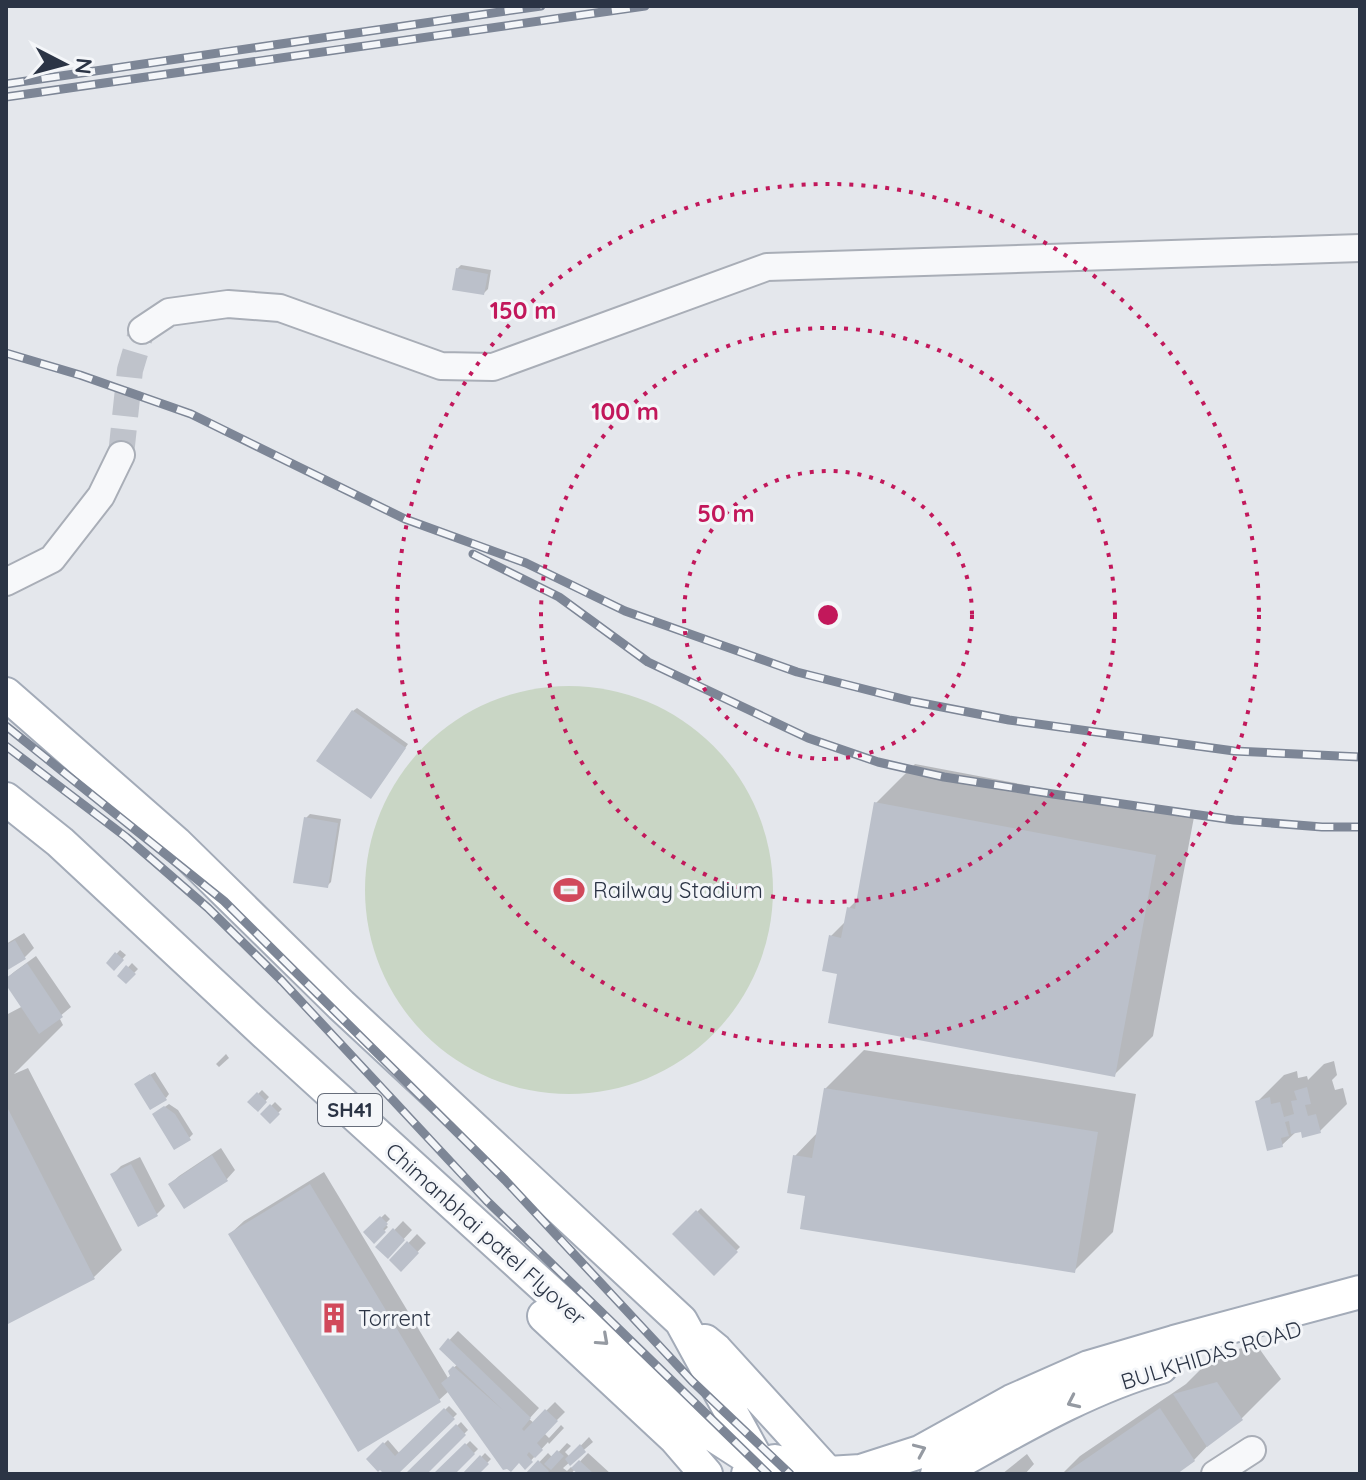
<svg xmlns="http://www.w3.org/2000/svg" width="1366" height="1480" font-family="Quicksand,sans-serif">
<rect width="100%" height="100%" fill="#e4e7ec"/>
<path fill="#c9d6c5" d="M365 890a204 204 0 1 1 408 0a204 204 0 1 1-408 0Z"/>
<path fill="#0003" d="M461,265L491,270L488,289L484,293L457,269Z
M357,708L408,744L374,793L353,711Z
M915,764L1194,817L1153,1036L1114,1075L840,972L831,936L847,920L849,908L858,899L876,803Z
M310,814L341,819L331,882L327,886L306,818Z
M24,933L34,948L25,957L6,969V944Z
M120,950L126,955L114,968L108,963Z
M36,956L71,1007L59,1017L63,1025L14,1074L28,1068L122,1250L94,1277L6,1323V1015L23,1006L6,979L14,972Z
M132,963L138,969L126,981L120,976Z
M864,1050L1136,1094L1113,1232L1074,1271L807,1195L795,1156L818,1132L825,1089Z
M226,1054L229,1058L219,1067L216,1064Z
M1334,1061L1337,1075L1332,1080L1335,1090L1343,1088L1347,1104L1320,1131L1302,1129L1297,1131L1282,1145L1257,1102L1284,1075L1297,1071L1298,1078L1307,1076L1308,1080L1324,1064Z
M155,1072L169,1094L166,1098L140,1081Z
M262,1090L269,1097L258,1109L250,1102Z
M275,1102L282,1109L270,1121L263,1114Z
M169,1104L178,1110L193,1134L189,1138L159,1111Z
M221,1148L235,1170L227,1179L170,1184L179,1176Z
M140,1157L165,1206L156,1215L113,1174L121,1166Z
M324,1172L448,1378L452,1374L450,1371L458,1364L441,1349L458,1331L539,1408L529,1419L534,1423L555,1402L565,1412L544,1433L549,1438L561,1425L564,1428L549,1444L548,1442L525,1467L449,1391L439,1400L230,1234L244,1221Z
M701,1208L740,1247L714,1273L675,1234Z
M385,1214L390,1219L385,1224L388,1227L374,1241L366,1232Z
M403,1221L412,1230L388,1256L378,1247Z
M417,1234L426,1243L401,1269L392,1260Z
M1256,1344L1281,1379L1242,1418L1215,1438L1194,1460L1173,1474H1062L1080,1456L1186,1384L1214,1356Z
M449,1406L457,1414L396,1474H386L368,1459L388,1440L400,1454Z
M461,1422L468,1430L424,1474H408Z
M589,1437L593,1442L563,1468L567,1471L571,1467L573,1469L588,1453L611,1474H577L579,1472L575,1469L571,1474H528L548,1453L553,1458L567,1443L571,1446L565,1452L570,1457Z
M470,1441L478,1449L474,1453L452,1474H436Z
M485,1453L491,1459L476,1474H465Z
M1027,1454L1034,1464L1025,1474H1002Z"/>
<path fill="#bbc0ca" d="M456,268L488,274L484,295L452,290Z
M352,710L406,748L371,799L316,761Z
M874,802L1156,855L1115,1077L828,1023L837,974L822,971L829,935L841,938L847,907L855,909Z
M304,817L338,823L328,888L293,883Z
M15,940L26,959L6,971V945Z
M115,952L124,960L114,971L106,963Z
M27,963L63,1017L39,1034L6,985V978Z
M126,965L136,974L126,984L117,976Z
M150,1074L167,1100L150,1110L134,1084Z
M1307,1087L1311,1104L1305,1105L1308,1116L1316,1114L1321,1133L1302,1138L1301,1132L1291,1134L1289,1121L1285,1122L1289,1136L1281,1138L1283,1147L1267,1151L1255,1101L1270,1097L1271,1104L1280,1102L1284,1117L1294,1114L1291,1101L1297,1100L1294,1091Z
M824,1088L1098,1132L1075,1273L800,1229L805,1196L787,1193L793,1155L812,1158Z
M257,1092L267,1102L258,1112L247,1102Z
M270,1104L280,1114L270,1124L260,1114Z
M6,1105L95,1279L6,1325Z
M164,1106L175,1114L191,1140L174,1150L152,1114Z
M212,1155L228,1181L184,1209L168,1184Z
M131,1164L158,1216L138,1227L110,1174Z
M310,1184L441,1402L358,1452L228,1234Z
M696,1210L738,1252L714,1276L672,1234Z
M380,1216L388,1224L383,1229L386,1232L374,1244L363,1232Z
M393,1228L405,1240L388,1259L375,1247Z
M407,1241L419,1253L401,1272L389,1260Z
M448,1338L531,1418L522,1429L524,1431L545,1409L558,1421L537,1443L543,1450L535,1458L529,1452L527,1455L533,1462L525,1470L519,1463L511,1472L507,1469L503,1470L441,1383L450,1376L448,1371L453,1366L504,1411L439,1349Z
M1217,1382L1243,1420L1207,1447L1173,1394Z
M444,1408L455,1419L398,1474H384L380,1470L378,1472L366,1459L383,1442L395,1456Z
M1160,1408L1195,1461L1177,1474H1064Z
M456,1424L466,1435L427,1474H405Z
M465,1443L475,1454L455,1474H433Z
M580,1444L586,1452L570,1466L565,1459Z
M557,1450L564,1456L551,1470L544,1464Z
M480,1455L489,1464L479,1474H462Z
M538,1460L549,1471L547,1474H525Z
M579,1460L594,1474H578L571,1468Z"/>
<g fill="none" stroke-linecap="round" stroke-linejoin="round">
<path stroke="#bfc3cb" stroke-width="26" stroke-dasharray="26 13" stroke-linecap="butt" d="M121,455L130,370L142,330"/>
<g stroke="#a9aeb7" stroke-width="30">
<path id="minor" d="M142,330L169,312L228,304L280,308L441,366L493,367L767,267L1360,248
M6,582L52,559L101,496L121,455
M1215,1474L1252,1450"/>
</g>
<g stroke="#a3abb8" stroke-width="36">
<path id="major" d="M6,694L176,843L341,1005L681,1321L760,1465
M6,799L60,842L265,1033L693,1422L758,1464
M544,1316L675,1438L706,1474
M705,1341L716,1350L828,1473
M748,1474L760,1465L775,1461L828,1473L861,1471L920,1452L1012,1401L1089,1367L1174,1342L1360,1292
M937,1474C1009,1435 1081,1390 1161,1367"/>
</g>
<use href="#minor" stroke="#f7f8fa" stroke-width="26"/>
<use href="#major" stroke="#fff" stroke-width="32"/>
<g stroke="#7d8696" stroke-width="9">
<path id="rail" d="M6,84L541,6
M6,97L645,6
M6,353L80,375L191,414L405,519L526,563L625,611L797,672L911,701L1009,720L1234,751L1360,757
M473,554L559,597L648,662L808,738L878,762L944,777L1053,794L1234,820L1322,827H1360
M6,726L224,901L505,1180L692,1381L790,1474
M6,746L126,837L208,908L282,981L486,1200L768,1474"/>
</g>
<use href="#rail" stroke="#f4f6f9" stroke-width="6" stroke-dasharray="18" stroke-linecap="butt"/>
</g>
<defs><path id="oneway-chevron" d="M-2-3.5L2.5 0L-2 3.5" fill="none" stroke-width="1.6" stroke-linecap="round" stroke-linejoin="round" transform="scale(2)"/></defs>
<g stroke="#959aa2">
<use href="#oneway-chevron" transform="translate(603 1340) rotate(42)"/>
<use href="#oneway-chevron" transform="translate(1073 1402) rotate(155)"/>
<use href="#oneway-chevron" transform="translate(920 1450) rotate(-24)"/>
</g>
<g fill="none" stroke="#c2185b" stroke-width="4" stroke-dasharray="4 8">
<circle cx="828" cy="615" r="144"/>
<circle cx="828" cy="615" r="287"/>
<circle cx="828" cy="615" r="431"/>
</g>
<defs>
<g id="stadium-bare" transform="scale(2.4)"><path d="M0-5a6.5 5 0 1 0 0 10a6.5 5 0 1 0 0-10ZM-3.5-1.8h7v3.6h-7Z" fill="#d1495b" stroke="#f4f6f9" stroke-width="2.5" paint-order="stroke"/></g>
<g id="building-bare" transform="scale(2.4)"><path d="M-4-6H4V6H1V3H-1V6H-4ZM-2.5-4.3h1.7v1.8h-1.7ZM.8-4.3h1.7v1.8H.8ZM-2.5-1h1.7V.8h-1.7ZM.8-1h1.7V.8H.8Z" fill="#d1495b" stroke="#f4f6f9" stroke-width="2.5" paint-order="stroke"/></g>
</defs>
<g fill-rule="evenodd">
<use href="#stadium-bare" x="569" y="890"/>
<use href="#building-bare" x="334" y="1318"/>
</g>
<g text-anchor="middle" stroke-width="6" stroke-linejoin="round" paint-order="stroke">
<rect fill="#f4f6f9" stroke="#676e7b" stroke-width="2" x="318" y="1094" width="64" height="32" rx="6"/>
<g font-size="20" font-weight="bold" fill="#2b3445">
<text x="350" y="1117">SH41</text>
</g>
<g font-size="22" fill="#2b3445" stroke="#f4f6f9" text-anchor="start">
<text x="593" y="898">Railway Stadium</text>
<text x="358" y="1326">Torrent</text>
</g>
<g font-size="22" fill="#2b3445" stroke="#f4f6f9">
<text transform="translate(486 1234) rotate(42)" y="8">Chimanbhai patel Flyover</text>
<text transform="translate(1211 1355) rotate(-17)" y="8">BULKHIDAS ROAD</text>
</g>
</g>
<circle cx="828" cy="615" r="12" fill="#c2185b" stroke="#f4f6f9" stroke-width="4"/>
<g font-size="24" text-anchor="middle" font-weight="bold" fill="#c2185b" stroke="#f4f6f9" stroke-width="6" stroke-linejoin="round" paint-order="stroke">
<text x="523" y="319">150 m</text>
<text x="625" y="420">100 m</text>
<text x="726" y="522">50 m</text>
</g>
<rect width="1366" height="1480" fill="none" stroke="#2b3445" stroke-width="16"/>
<g transform="translate(64 64) rotate(96)" stroke="#f4f6f9" stroke-width="6" paint-order="stroke">
<path d="M0-6L14 30L0 20L-14 30Z" fill="#2b3445"/>
<text y="-12" font-size="22" font-weight="bold" text-anchor="middle" fill="#2b3445">N</text>
</g>
</svg>
